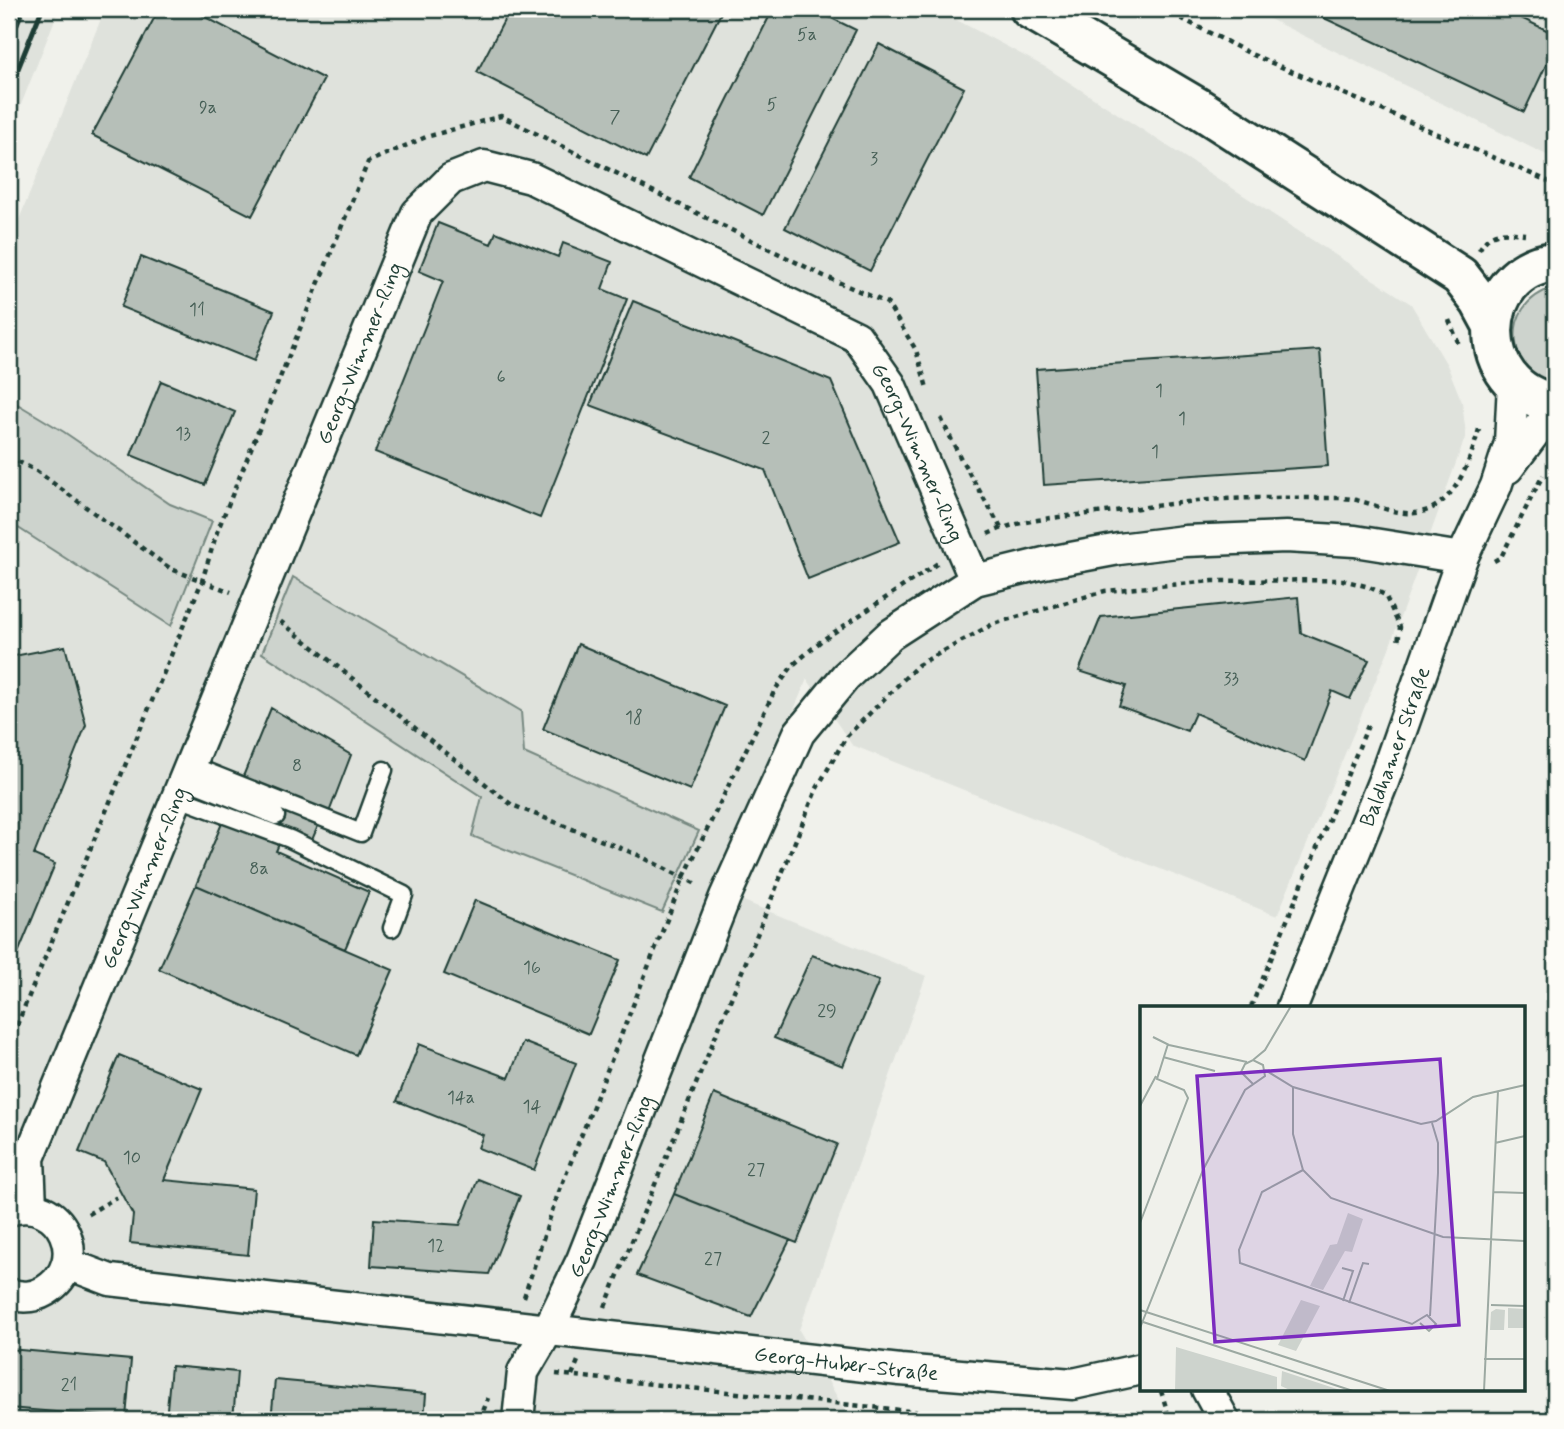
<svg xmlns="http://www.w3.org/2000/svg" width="1564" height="1429" font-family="Mynerve,sans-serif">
<rect width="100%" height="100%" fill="#f0f1eb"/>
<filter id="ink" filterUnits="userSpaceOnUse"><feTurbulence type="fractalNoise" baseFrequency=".0143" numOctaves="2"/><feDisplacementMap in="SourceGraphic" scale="14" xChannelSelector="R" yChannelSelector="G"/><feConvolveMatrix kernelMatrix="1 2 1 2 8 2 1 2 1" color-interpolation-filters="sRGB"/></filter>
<g filter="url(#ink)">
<path fill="#dfe2dc" d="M9,9H59L9,135Z
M105,9H936L1047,68L1411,304L1447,365L1462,402L1466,435L1388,651L1277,916L852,745L807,679L717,890L926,976L799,1330L848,1416V1420H9V244Z
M1249,9H1555V159Z"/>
<path fill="#cdd3cd" stroke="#768880" stroke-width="2" d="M1555,287V385C1549,382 1541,379 1535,375C1514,362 1510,329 1523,309C1531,297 1542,291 1555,287Z
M9,399L64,432L170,504L212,521L171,626L9,522Z
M293,577L521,711L524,753L699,831L662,912L472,836L482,797L262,653Z"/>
<path fill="#b6bfb8" stroke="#1f3d34" stroke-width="2" d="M159,9H190L324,79L252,216L92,135Z
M510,9H723L646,159L477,72Z
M773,9H813L856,30L763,215L689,177Z
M1305,9H1502L1555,34V46L1524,112Z
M879,44L964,88L870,271L785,228Z
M438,223L491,244L496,232L558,257L563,243L612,262L602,289L627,299L540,518L375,452L443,281L419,271Z
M141,257L274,311L254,361L121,307Z
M633,301L831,381L900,542L808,579L765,470L590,405Z
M1320,350L1328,466L1044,485L1036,369Z
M161,381L235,412L205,485L131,455Z
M1298,597L1301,633L1369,660L1350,699L1332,691L1305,761L1195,713L1187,731L1119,706L1126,686L1079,671L1101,617Z
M578,644L725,706L690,790L543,729Z
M65,646L86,725L34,855L55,864L9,975V657Z
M271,708L351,755L328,815L242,779Z
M279,809L318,826L312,840L273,823Z
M225,816L281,840L276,851L369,892L345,949L196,885Z
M196,885L393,970L356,1055L159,969Z
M475,900L620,960L589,1034L444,974Z
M812,955L879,981L843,1066L774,1038Z
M523,1042L576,1063L534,1170L478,1148L483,1135L397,1101L419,1044L509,1078Z
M119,1055L202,1089L164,1180L254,1189L248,1255L130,1243L133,1215L104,1162L79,1152Z
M714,1094L837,1144L797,1243L674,1194Z
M478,1179L520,1196L489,1274L371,1266L374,1219L460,1225Z
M674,1194L790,1240L751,1317L637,1275Z
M9,1349L131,1360L126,1418L9,1408Z
M171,1366L237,1372L233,1420H166Z
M275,1380L426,1394L424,1420H271Z
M580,1414L636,1420H579Z"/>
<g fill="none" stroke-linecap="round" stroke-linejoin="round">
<g stroke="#1f3d34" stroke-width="21">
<path id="lane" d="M190,765L361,833L384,770
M184,779L276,816
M176,797L290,839L404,895L392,928"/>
</g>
<g stroke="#1f3d34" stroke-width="35">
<g id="street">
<path d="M1508,468L1542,423L1555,415"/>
<path id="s1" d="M1292,1007L1383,782L1462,558L1496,486L1510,443L1513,383"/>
<path id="s2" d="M31,1207L29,1158L417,213L451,179L484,166L531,178L857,337L890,384L975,580"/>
<path d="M9,1210C61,1193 93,1262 45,1291C33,1298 22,1298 9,1294"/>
<path id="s3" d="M68,1264L110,1280L900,1370L1073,1384L1142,1369"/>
<path d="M1207,1389L1224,1420"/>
<path id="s4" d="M518,1420L523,1372L549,1328L582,1260L725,897L799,733L846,676L890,635L975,580L1044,563L1119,549L1185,541L1286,537L1355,541L1462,558"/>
</g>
</g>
<g stroke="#1f3d34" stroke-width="44">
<path id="secondary" d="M1030,9L1200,109L1460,276L1480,302L1493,326
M1555,262C1475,269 1470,389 1555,403"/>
</g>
<path stroke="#1f3d34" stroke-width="4.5" stroke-dasharray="5 5" stroke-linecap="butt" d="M1163,9L1251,54L1555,184
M1479,250C1491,229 1504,232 1525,234
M1449,320L1460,347
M941,418L961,459L1001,528
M9,457L35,470L171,569L231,592
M988,534C1020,519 1062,517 1097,513C1134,509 1172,503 1209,500C1252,497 1298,498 1342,498C1370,499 1396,520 1425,511C1457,501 1471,458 1479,429
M1494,561L1501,557L1543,475
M280,621L512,805L638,855L698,885
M1251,1007L1369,723
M9,1044L202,581L217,532L368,162L426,137L501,116L824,276L887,303L916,350L927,388
M88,1214L117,1197
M1142,1281V1295
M524,1297L555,1202L683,879L775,690L793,665L821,641L938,563
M605,1307L816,790L846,737L918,665L993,624L1105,591L1213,581L1343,580L1369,587L1385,595L1400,627L1398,643
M556,1374L996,1420
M572,1375L578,1361
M1161,1391L1170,1420
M480,1420L488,1398"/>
<use href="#lane" stroke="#fdfcf7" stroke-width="16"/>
<use href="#street" stroke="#fdfcf7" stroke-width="30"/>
<use href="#secondary" stroke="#fdfcf7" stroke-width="38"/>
<path stroke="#1f3d34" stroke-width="5" d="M9,43L23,9
M9,91L42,9"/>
</g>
</g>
<g text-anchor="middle" stroke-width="5" stroke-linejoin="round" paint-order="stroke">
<g font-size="18" fill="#455e55">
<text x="807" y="40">5a</text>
<text x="772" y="110">5</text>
<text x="208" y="113">9a</text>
<text x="615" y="122">7</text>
<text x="874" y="164">3</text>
<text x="197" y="315">11</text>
<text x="501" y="382">6</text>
<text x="1159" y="396">1</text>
<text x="1182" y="424">1</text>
<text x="183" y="439">13</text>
<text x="766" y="443">2</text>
<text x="1155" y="457">1</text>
<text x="1231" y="684">33</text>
<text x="634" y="723">18</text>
<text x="297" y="771">8</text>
<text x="259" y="874">8a</text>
<text x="532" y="973">16</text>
<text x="827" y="1016">29</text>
<text x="461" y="1103">14a</text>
<text x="532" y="1112">14</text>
<text x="132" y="1163">10</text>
<text x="756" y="1175">27</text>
<text x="436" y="1251">12</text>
<text x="713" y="1264">27</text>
<text x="69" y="1390">21</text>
</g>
<g font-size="21" fill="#1f3d34" stroke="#fdfcf7">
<text dy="7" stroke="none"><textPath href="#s2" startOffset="919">Georg-Wimmer-Ring</textPath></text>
<text dy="7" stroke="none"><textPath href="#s2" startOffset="1696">Georg-Wimmer-Ring</textPath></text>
<text dy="7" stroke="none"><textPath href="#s1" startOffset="280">Baldhamer Straße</textPath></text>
<text dy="7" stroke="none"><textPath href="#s2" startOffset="352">Georg-Wimmer-Ring</textPath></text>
<text dy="7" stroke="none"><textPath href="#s4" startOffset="254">Georg-Wimmer-Ring</textPath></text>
<text dy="7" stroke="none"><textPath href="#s3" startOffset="786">Georg-Huber-Straße</textPath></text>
</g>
</g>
<g transform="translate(1140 1006)">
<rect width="385" height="385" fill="#f0f1eb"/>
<path d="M208,207L223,213L212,246L205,245L183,284L170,280L190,239L197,238ZM161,294L180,300L156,345L138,339ZM368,302L385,303V322H368ZM356,303L365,304L364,324H350L351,306ZM36,341L137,371V385H35ZM142,365L203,385H152L141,380Z" fill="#cdd3cd"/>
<path fill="none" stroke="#9ca9a2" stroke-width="2" d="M13,31L29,39L107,56M23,51L75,65M113,54L125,44L151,0M125,64L153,81L281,118L296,115L333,91L385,79M153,81V128L163,164L191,192L303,231L385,235M0,100L16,70M355,137L385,130M163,164L122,186L99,244L100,257L272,318L287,309L296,318L289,325L280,317M354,186L385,187M0,217L48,92L44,84L17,73L28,38M202,262L213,265L203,295M209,297L223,257L229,258M351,299L385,300M0,304L250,385M290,310L298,167V137L292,117M0,315L213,385M0,322L63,164L105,84L125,70L123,59L113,54L105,58L101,66L113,78M344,353H385M344,385L358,85"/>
<path fill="#7b2cbf" fill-opacity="0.15" stroke="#7b2cbf" stroke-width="3.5" d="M300,53L319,319L75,336L57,70Z"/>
<rect width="385" height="385" fill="none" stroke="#1f3d34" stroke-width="3.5"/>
</g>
<rect width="1564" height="1429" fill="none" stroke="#fdfcf7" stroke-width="35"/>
<rect x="18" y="18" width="1529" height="1394" fill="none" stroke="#1f3d34" stroke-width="2.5" filter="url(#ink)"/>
</svg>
